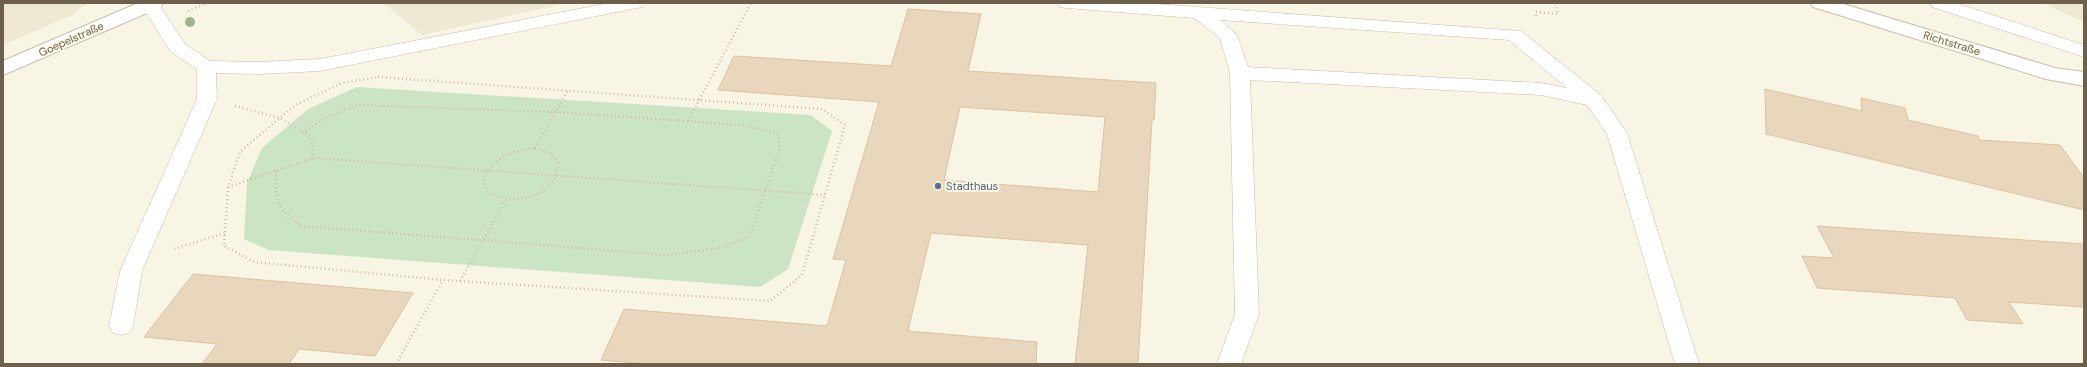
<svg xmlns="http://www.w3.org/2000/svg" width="2087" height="367" font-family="'DM Sans',sans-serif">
<rect width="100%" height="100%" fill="#f9f5e4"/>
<path fill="#efe8d3" d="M3,3H88L72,15L3,45Z
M383,3H560L554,6L422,35Z
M2042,3H2084V22Z"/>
<path fill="#cbe4c4" d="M357,87L811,115L832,131L788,269L760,287L269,250L244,239L247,183L262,148L308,109Z"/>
<path fill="#e8d7bd" stroke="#dbc3a1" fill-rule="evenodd" d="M908,9L981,14L968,71L1156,83L1154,120H1152L1138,364H1075L1088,245L931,233L908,331L1037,342L1036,364H645L601,360L624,309L827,326L846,260L833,259L879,102L718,90L734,56L891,66ZM960,107L1105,117L1098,192L944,180Z
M1765,89L1862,111L1861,98L1905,108L1908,120L1978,136L1980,140L2060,145L2084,178V210L1766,134Z
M1817,226L2084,244V307L2009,302L2023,324L1967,320L1955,298L1817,288L1802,256L1834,258Z
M193,274L413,293L375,356L299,349L289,364H202L217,344L144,337Z"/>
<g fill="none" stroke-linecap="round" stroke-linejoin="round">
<g stroke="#c8beac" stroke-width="1">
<path id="service" d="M142,3H158L185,44L210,61L260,62L320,59L609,3H646L643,7L637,8L320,71L260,74L216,73L217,99L142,271L133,326L129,333L121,335L113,333L109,326L120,271L197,99V69L171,52L141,5Z
M1057,3H1143L1521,31L1601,95L1627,133L1699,364H1675L1607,134L1587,105L1541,95L1250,80L1259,314L1241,364H1217L1235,314L1230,73L1220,38L1194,18L1066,8L1060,7ZM1220,20L1509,40L1567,88L1541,83L1248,67L1237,35Z
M1929,3H1956L2084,45V57L1932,7Z"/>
</g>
<g stroke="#c8beac" stroke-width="2">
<path id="minor" d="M1811,3H1840L2055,68L2084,72V86L2046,79L1813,7Z"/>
</g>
<g stroke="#c8beac" stroke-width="2">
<path id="tertiary" d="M138,3H163L161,7L3,75V61Z"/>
</g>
<path stroke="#cfbda3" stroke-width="2.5" stroke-dasharray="1 3" stroke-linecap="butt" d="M188,11L207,3
M1536,16V12L1558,14L1556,3
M378,77L822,109L845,125L802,275L770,301L443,280L254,262L224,246L228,187L240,152L295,105L342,83Z
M235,106L280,118L311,137L314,158L825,195
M688,121L751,3
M535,148L550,153L558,163C557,167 557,172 556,176C545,200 506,205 486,191L483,179C493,157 513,151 535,148Z
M535,148L568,90
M276,171C274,200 277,208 301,226L668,255L721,248L750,236L780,147L777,133L743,125L556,112L357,105L323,119L303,133
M228,187L314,158
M174,249L225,233
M460,281L506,200
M396,364L443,280"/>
<use href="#service" fill="#fff" fill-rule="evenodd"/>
<use href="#minor" fill="#fff" fill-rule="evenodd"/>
<use href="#tertiary" fill="#fff" fill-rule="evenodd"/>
</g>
<circle fill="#9db391" cx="190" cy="22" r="5"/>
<circle fill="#5c6f8a" stroke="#fcf9e9" stroke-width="1.5" cx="938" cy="186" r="4"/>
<g text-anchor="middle" stroke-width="4" stroke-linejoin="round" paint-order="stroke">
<g font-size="11" fill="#6e5f4d" stroke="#fcf9e9">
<text transform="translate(71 39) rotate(-24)" y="4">Goepelstraße</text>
<text transform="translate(1952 43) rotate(17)" y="4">Richtstraße</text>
</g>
<g font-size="11" fill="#4e5e75" stroke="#fcf9e9" text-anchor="start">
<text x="946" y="190">Stadthaus</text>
</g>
</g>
<rect width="2087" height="367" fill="none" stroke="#6e5f4d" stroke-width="8"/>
</svg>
